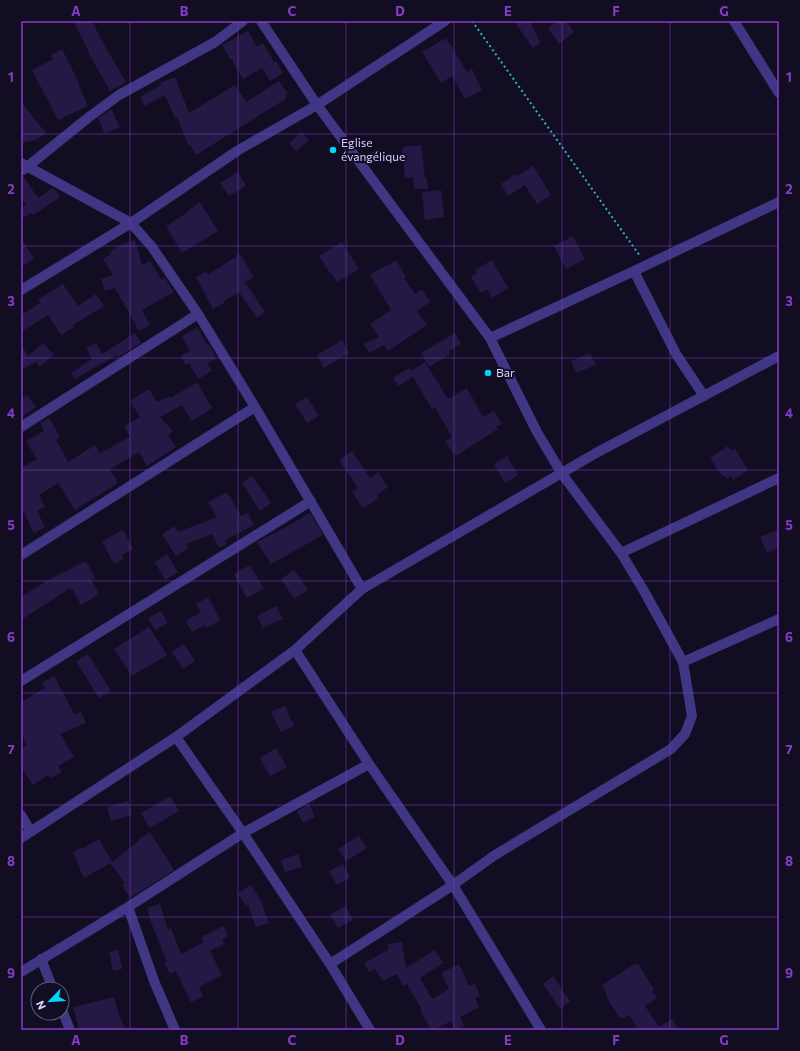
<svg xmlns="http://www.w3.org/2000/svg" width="800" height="1051" font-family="Commissioner,sans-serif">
<rect width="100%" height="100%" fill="#120d23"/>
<path fill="#241945" d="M73,21H92L103,43L126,82L110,91L88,52H89Z
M514,21H530L540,43L533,48Z
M557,21H566L574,32L559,44L548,28Z
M248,31L257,47L263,43L274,62L276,61L283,73L270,81L262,68L243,79L231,59H230L222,45Z
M446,38L467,72L472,69L482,90L465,99L452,76L441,83L422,52Z
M62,49L79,83H78L88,106L58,120L32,70L53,59L51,55Z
M175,77L189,113L235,85L246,102L279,81L288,94L285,95L287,98L196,155L190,145H188L177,117L175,118L165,95L145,106L140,97L161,85L160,83Z
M21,102L46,133L36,140L21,143Z
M111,109L120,127L105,134L98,118Z
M302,132L309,140L296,151L289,143Z
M421,145L425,178H427L428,189H414L413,177L405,178L402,147Z
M533,166L551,195L537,204L525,185L508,196L501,184L516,174L517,176Z
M238,172L246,186L229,196L220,183Z
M21,176H23L38,198L53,188L60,197L33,215L31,213L21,219V208L26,205L21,198Z
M441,190L444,217L425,220L422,192Z
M200,202L218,231L182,253L166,226L188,212L187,211Z
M573,236L585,259L566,269L554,246Z
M21,238L34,259L21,267Z
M135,240L142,265L150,261L162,280L165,278L174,292L142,310L150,325L139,331L115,288L105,291L101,279L113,275L103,259L111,254L109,252L122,245V244Z
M342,242L359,269L337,282L332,274L331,275L319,256Z
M240,254L254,277L245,282L265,312L257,318L239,292L223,302L224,303L213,309L196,277L206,271L208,275Z
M396,260L406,277L404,278L415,294L422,289L430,302L417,311L427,325L388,351L384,345L369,353L364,344L379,337L370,324L391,310L370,275L386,265L387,266Z
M492,260L508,288L492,298L487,289L481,293L471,277L477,273L475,270Z
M63,284L78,306L96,294L104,306L73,325L74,327L61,335L48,315L21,332V315L40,303L38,300Z
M197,327L208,346L210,345L216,359L207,363L212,371L198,379L189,363L185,365L181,355L190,351L182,336Z
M135,333L141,343L118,357L117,355L75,379L71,373L92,359L86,348L96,343L102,354Z
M455,333L461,344L449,351L450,354L429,367L421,353Z
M342,340L349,353L324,368L317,355Z
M43,343L54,355L39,367L36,362L21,370V344L28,356Z
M590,353L596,365L576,373L571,361Z
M425,362L448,399L467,388L483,417L494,411L502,424L496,427L498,429L456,456L453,452H452L445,441L452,437L435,407L432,409L413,377L398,386L393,378L409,368L411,371Z
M197,382L212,408L192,421L182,405L160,417L173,431L168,435L176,447L147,466L139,452L110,469L118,483L75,510L58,483L39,495L45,507L37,511L45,527L34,533L21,507V468L37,459L26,441L44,431L40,423L49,418L60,437L56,440L68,462L95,445L100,453L130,437L124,426L140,417L130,401L149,389L157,402L170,396L171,398Z
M27,395L36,407L21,417V399Z
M307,397L319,416L307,423L295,404Z
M728,446L731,451L735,449L748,470L733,480L731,476L727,479L724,475L722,476L710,458Z
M352,451L370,478L378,472L388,487L377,495L379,498L363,508L352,492L358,488L339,460Z
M507,456L518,475L505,483L494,464Z
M252,476L271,503L260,511L242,483Z
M227,492L241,516L248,513L254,525L225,540L227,544L219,548L212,534L186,544L188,548L176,556L162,534L174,526L178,532L217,517L208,502Z
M310,513L323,535L271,564L257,542L274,533V534Z
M779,529V547L767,553L760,537Z
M123,530L133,549L122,555L124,559L114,564L102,541Z
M167,554L178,572L165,580L155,562Z
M86,561L95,578L91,580L99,594L81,605L73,590L71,591L70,588L21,620V597L48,580Z
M250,565L264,589L247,598L234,574Z
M294,570L308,590L294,599L281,579Z
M208,597L221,620L206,628L205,625L192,632L186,621L201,612L196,604Z
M276,606L283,619L263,628L257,616Z
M161,611L168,623L155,630L148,618Z
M149,627L167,655L151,665V664L132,676L114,649Z
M184,644L195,661L183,669L172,652Z
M88,654L111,691L99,698L76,661Z
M54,676L74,714L81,712L86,723L60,734L74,757L58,766L62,772L50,778L48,775L33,785L21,767V749L27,745L21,733V702L45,688L42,683Z
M285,706L294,726L281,732L271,712Z
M276,748L287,767L270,776L260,758Z
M170,796L179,811L150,828L141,813Z
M128,801L132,815L111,821L107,807Z
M309,804L315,817L303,823L297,811Z
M150,832L174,870L130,898L122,885L125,883L110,863L112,862L84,878L79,868H80L73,852L81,848L82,849L99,839L112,862L139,841L138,840Z
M359,836L367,848L346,861L338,849Z
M298,854L302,867L285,872L281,860Z
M343,864L350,878L337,885L329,871Z
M251,885L261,901L269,923L256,927L248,904L246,906L238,893Z
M160,904L168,930L171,928L181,954L204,942L201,937L223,926L228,936L222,940L224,944L210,951L222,975L199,987L203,997L191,1002L176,971L170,974L164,963L167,962L151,922L147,908Z
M345,906L353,920L338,928L330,915Z
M402,942L406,968L435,950L443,963L420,978L432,999L449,989L441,973L459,964L469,986L475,984L480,996L475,998L479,1007L460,1017L464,1026L455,1030L451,1021L434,1030H431L420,1010H422L407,984L404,986L396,974L383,981L375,969L369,972L364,963L388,950V944Z
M118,950L122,969L113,971L109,952Z
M634,964L635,965L638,964L654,989L652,990L657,998L645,1006L659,1027L672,1019L679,1030H639L629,1015L622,1019L621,1017H619L607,998H608L605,993L606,992L602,985Z
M553,976L570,1001L560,1009L543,984Z
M114,997L120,1019L121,1018L125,1030H79L73,1007Z"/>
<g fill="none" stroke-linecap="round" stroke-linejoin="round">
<path stroke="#2bb7b7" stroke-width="2" stroke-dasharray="2 3" stroke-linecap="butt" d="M472,21L640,256"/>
<path stroke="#3f3783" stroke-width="10" d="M261,21L317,105L490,338L537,432L562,474L621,553L644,591L683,662L692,716L685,734L671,749L495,855L453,885L330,964
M734,21L779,93
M21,163L131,223L152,247L198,314L255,407L362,589
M23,170L27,167L89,117L119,95L215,42L243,21
M634,271L676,354L704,396
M21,290L131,223L237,151L317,105L445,21
M490,338L634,271L779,202
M21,427L198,314
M621,553L779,478
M21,555L255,407
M295,650L369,764L453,885L541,1030
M683,662L779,619
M21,681L311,501
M176,737L243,833L330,964L370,1030
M21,815L31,832
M21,838L176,737L295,650L362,589L596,453L779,356
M128,907L154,981L175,1030
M41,959L53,989
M21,972L128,907L243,833L369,764
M62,1010L70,1030"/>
</g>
<path fill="none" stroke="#843cc5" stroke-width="1" stroke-opacity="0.55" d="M130,21V1030M238,21V1030M346,21V1030M454,21V1030M562,21V1030M670,21V1030M21,134H779M21,246H779M21,358H779M21,470H779M21,581H779M21,693H779M21,805H779M21,917H779"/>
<g fill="#00d3fa" stroke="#120d23" stroke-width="1.5">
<circle cx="333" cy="150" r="4"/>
<circle cx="488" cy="373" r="4"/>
</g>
<g text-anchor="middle" stroke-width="4" stroke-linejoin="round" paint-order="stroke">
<g font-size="12" fill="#d8cfff" stroke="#120d23" text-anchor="start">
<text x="341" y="147">Eglise<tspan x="341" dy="14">évangélique</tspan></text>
<text x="496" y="377">Bar</text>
</g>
</g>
<rect width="800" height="1051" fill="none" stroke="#120d23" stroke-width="44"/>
<g transform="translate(50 1001) rotate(245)"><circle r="19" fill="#120d23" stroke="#615b7b"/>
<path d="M0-3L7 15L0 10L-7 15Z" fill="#00d3fa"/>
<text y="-6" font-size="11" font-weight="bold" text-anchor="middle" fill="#d8cfff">N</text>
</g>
<rect x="22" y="22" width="756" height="1007" fill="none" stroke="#843cc5" stroke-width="1.5"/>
<g font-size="13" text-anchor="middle" font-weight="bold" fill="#843cc5">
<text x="76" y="16">A</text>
<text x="184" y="16">B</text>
<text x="292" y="16">C</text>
<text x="400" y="16">D</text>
<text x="508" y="16">E</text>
<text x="616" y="16">F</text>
<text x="724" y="16">G</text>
<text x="11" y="82">1</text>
<text x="789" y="82">1</text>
<text x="11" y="194">2</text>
<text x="789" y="194">2</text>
<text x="11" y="306">3</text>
<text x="789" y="306">3</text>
<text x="11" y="418">4</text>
<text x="789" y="418">4</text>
<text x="11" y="530">5</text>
<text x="789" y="530">5</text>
<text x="11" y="642">6</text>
<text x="789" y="642">6</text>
<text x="11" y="754">7</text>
<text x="789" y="754">7</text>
<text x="11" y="866">8</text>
<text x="789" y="866">8</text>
<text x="11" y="978">9</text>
<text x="789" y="978">9</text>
<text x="76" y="1045">A</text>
<text x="184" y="1045">B</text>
<text x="292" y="1045">C</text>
<text x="400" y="1045">D</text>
<text x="508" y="1045">E</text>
<text x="616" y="1045">F</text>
<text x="724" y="1045">G</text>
</g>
</svg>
